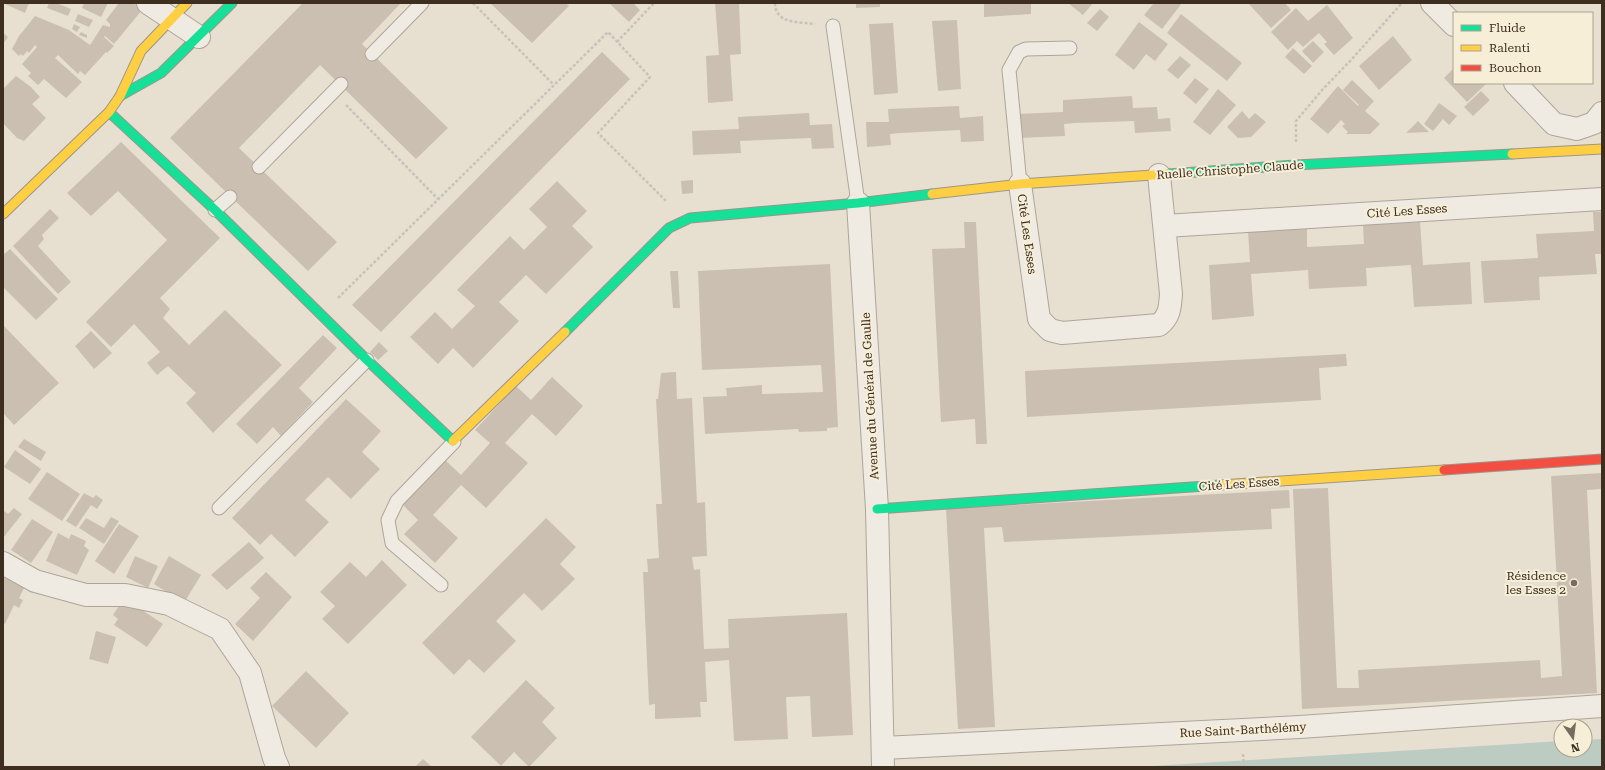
<svg xmlns="http://www.w3.org/2000/svg" width="1605" height="770" font-family="'Roboto Serif',serif">
<rect width="100%" height="100%" fill="#e7e0d1"/>
<path fill="#bcccc2" d="M1602,739V767H1136L1561,741V750H1585V740Z"/>
<path fill="#cbbfb2" d="M3,3H29L25,13Z
M49,3H56L71,9L68,16L47,8Z
M84,3H108L101,17L82,8Z
M119,3H134L142,10L114,44L105,36L104,37L114,46L107,53L106,52L85,75L80,71L78,74L58,55L55,58L82,82L66,98L44,79L38,85L28,76L31,73L22,64L37,47L35,45L29,53L27,51L23,56L21,54L19,56L12,49L19,36L35,16L69,30L90,45L103,25L110,27V24L106,20Z
M303,3H401L362,44L448,128L416,159L320,65L239,148L337,242L308,271L170,138Z
M490,3H566L569,6L532,43Z
M609,3H633L640,10L629,22Z
M715,3H739L741,54L730,55L733,101L708,103L706,56L719,55Z
M856,3H880V7L856,8Z
M984,3H1031V14L984,17Z
M1068,3H1093L1083,15Z
M1154,3H1182L1162,29L1144,15Z
M1248,3H1285L1291,10L1271,28Z
M1327,5L1353,38L1334,55L1324,44L1327,42L1319,33L1303,47L1297,41L1288,50L1271,32L1296,8L1308,21Z
M1100,9L1109,17L1097,31L1087,23Z
M78,14L93,20L89,27L75,21Z
M1181,14L1242,63L1227,81L1167,33Z
M957,20L961,89L938,91L932,21Z
M1139,22L1168,44L1155,61L1146,54L1134,70L1115,55Z
M893,23L898,93L874,95L869,24Z
M74,24L80,27L77,32L72,29Z
M81,32L87,35V38L79,35Z
M3,33L8,37L3,44Z
M1393,36L1412,60L1379,90L1359,66Z
M1313,41L1324,52L1313,63L1302,51Z
M1293,48L1312,66L1304,74L1285,57Z
M602,52L630,79L381,332L352,305Z
M1180,56L1191,65L1178,79L1167,70Z
M1454,68V83H1487L1467,102L1444,78Z
M16,76L31,87L40,97L32,104L46,118L24,141L17,138L3,123V89Z
M1195,78L1209,89L1196,104L1183,93Z
M1352,80L1374,101L1365,111L1380,124L1370,134H1346L1348,132L1342,126L1345,124L1341,120L1328,134L1310,119L1338,86L1358,106L1359,105L1343,90Z
M1218,89L1236,105L1210,135L1193,122Z
M1481,91L1490,100L1473,116L1464,107Z
M1132,96L1133,108L1157,107L1158,119L1170,118L1171,131L1135,133L1134,121L1075,123L1064,124L1065,136L1019,138L1017,114L1063,112V100Z
M1439,103L1457,116L1449,125L1443,119L1433,131L1424,124Z
M959,106L960,118L983,116L984,141L961,142L960,130L901,133L890,134L891,145L867,147L866,122H889L888,109Z
M1242,111L1249,119L1255,113L1266,122L1251,137L1238,138L1227,127Z
M809,113L810,125L832,124L834,148L812,149L811,138L740,141L741,153L693,155L692,131L739,129L738,117Z
M1418,121L1429,132L1406,133Z
M121,142L220,238L160,298L170,309L163,318L189,345L225,310L282,365L213,433L186,403L196,393L168,366L157,375L147,363L160,352L134,324L111,347L86,322L167,240L118,191L91,216L67,193Z
M693,180V193L682,194L681,181Z
M557,181L587,211L572,226L593,247L546,294L526,275L499,302L519,321L473,368L453,348L438,364L410,337L435,312L452,329L475,306L457,290L510,236L524,250L547,227L529,209Z
M50,209L59,218L42,235L44,239L38,246L71,282L58,294L13,246Z
M1593,212H1602V254H1595L1597,274L1539,277L1540,300L1484,303L1481,261L1538,258L1536,234L1594,231Z
M964,222H976L987,444H976L975,419L941,422L932,249L965,248Z
M1420,222L1423,265L1470,262L1472,304L1414,307L1411,265L1366,268L1367,286L1309,289L1308,270L1251,274L1254,316L1212,320L1209,265L1250,262L1248,231L1307,229V247L1364,244L1363,225Z
M10,249L58,299L36,320L4,288L3,290V255Z
M830,264L838,427L827,428V431L799,432L798,429L705,434L703,397L727,396L726,388L762,385V394L823,392L821,365L702,370L698,271Z
M670,271H678L680,308H673Z
M3,325L59,383L14,425L3,413Z
M91,331L112,353L94,369L75,346Z
M323,335L337,348L299,388L313,402L281,436L273,427L257,444L236,424Z
M379,342L388,351L378,360L370,352Z
M1346,354L1347,366L1319,368L1321,400L1027,417L1025,371Z
M676,372L677,399L692,398L697,503L705,502L707,556L692,557L694,570L700,569L704,649L729,648L728,619L847,613L853,735L812,737L810,696L786,697L788,739L734,741L729,660L705,662L707,702H700L701,717L655,719V704L649,705L643,572H648L647,559L659,558L656,504H662L656,399H658L661,373Z
M552,377L583,406L556,436L532,414L505,443L528,463L486,508L461,485L433,515L458,538L435,563L404,534L418,520L400,502L442,457L461,475L490,443L475,430L516,386L531,400Z
M346,399L381,431L362,452L380,469L351,499L328,477L305,500L329,522L295,557L271,534L260,545L232,518Z
M24,439L46,452L41,461L18,447Z
M15,450L41,469L30,484L4,467Z
M47,472L80,494L62,521L28,499Z
M1602,473V489L1587,490L1597,693L1302,709L1293,489L1328,488L1337,688H1359L1358,670L1540,660L1541,678L1562,676L1551,476Z
M1289,490L1290,508L1271,509L1272,529L1004,542L1002,527L984,528L995,727L958,729L946,509Z
M84,493L93,498L96,495L103,500L97,509L91,505L76,527L66,521Z
M14,508L22,514L3,538V510L8,514Z
M111,517L119,521L104,544L79,528L86,518L104,528Z
M546,518L576,547L560,564L575,579L542,611L524,593L496,621L516,641L484,673L469,659L454,675L422,643Z
M32,519L53,532L31,563L11,550Z
M119,524L139,536L114,574L95,561Z
M58,533L69,539L71,534L86,541L84,546L89,550L77,575L46,561Z
M249,542L264,558L227,590L211,575Z
M135,556L158,566L148,588L126,577Z
M169,556L201,575L184,603L154,584Z
M382,560L407,585L348,644L322,619L335,606L320,592L350,562L366,577Z
M3,572L26,584L19,598L23,600L19,608L14,605L5,624L3,623Z
M266,572L292,597L253,641L235,624L260,598L250,588Z
M124,598L163,624L147,647L114,625L118,619L113,615Z
M96,631L116,637L108,664L89,659Z
M306,671L349,713L316,748L272,706Z
M526,680L555,708L542,722L557,738L529,767L514,752L501,766L471,737Z
M423,759L432,767H415Z"/>
<g fill="none" stroke-linecap="round" stroke-linejoin="round">
<g stroke="#ada599" stroke-width="15">
<path id="lane" d="M833,26L858,203
M372,54L422,3
M259,167L341,84
M1020,184L1009,70L1019,52L1026,49L1070,48
M215,210L230,197
M219,508L367,360
M441,585L392,543L388,520L397,501L454,442"/>
</g>
<g stroke="#ada599" stroke-width="24">
<path id="street" d="M148,3L199,37
M1432,3L1454,25
M1515,83L1554,124L1577,129L1594,123L1602,113
M1020,184L1039,319L1050,330L1062,333L1159,325C1170,316 1170,307 1171,294L1159,175
M858,203L877,509L883,767
M1165,226L1602,199
M3,563L35,581L86,595H125L169,604L220,629L250,673L274,758L278,767
M883,748L1300,727L1602,706"/>
</g>
<g stroke="#9c958a" stroke-width="11">
<path id="fast" d="M120,96L161,73L232,3
M109,112L215,210L367,360L453,441
M1168,174L1295,165L1512,154
M565,332L669,228L690,218L858,203L932,194
M877,509L1220,485"/>
</g>
<g stroke="#9c958a" stroke-width="11">
<path id="slow" d="M1512,154L1602,149
M932,194L1020,184L1168,174
M3,214L109,112L120,96L141,51L187,3
M453,441L565,332
M1220,485L1444,470"/>
</g>
<g stroke="#9c958a" stroke-width="11">
<path id="jam" d="M1444,470L1602,459"/>
</g>
<path stroke="#c8c2b9" stroke-width="2.5" stroke-dasharray="3 2" stroke-linecap="butt" d="M473,3L554,85
M775,3C775,24 799,22 815,24
M617,42L654,3
M346,105L438,199
M1296,142V121L1323,89L1351,60L1402,3
M338,298L608,32L650,77L598,133L667,202
M1243,754L1244,767"/>
<use href="#lane" stroke="#efebe3" stroke-width="13"/>
<use href="#street" stroke="#efebe3" stroke-width="22"/>
<use href="#fast" stroke="#16e098" stroke-width="9"/>
<use href="#slow" stroke="#ffcf43" stroke-width="9"/>
<use href="#jam" stroke="#f24e42" stroke-width="9"/>
</g>
<circle fill="#786c5e" stroke="#f7eed8" stroke-width="1.5" cx="1574" cy="583" r="4"/>
<g text-anchor="middle" stroke-width="4" stroke-linejoin="round" paint-order="stroke">
<g font-size="12" fill="#3d2e20" stroke="#f7eed8">
<text transform="translate(1230 170) rotate(-4)" y="4">Ruelle Christophe Claude</text>
<text transform="translate(1407 211) rotate(-4)" y="4">Cité Les Esses</text>
<text transform="translate(1027 234) rotate(82)" y="4">Cité Les Esses</text>
<text transform="translate(870 396) rotate(-93)" y="4">Avenue du Général de Gaulle</text>
<text transform="translate(1239 484) rotate(-4)" y="4">Cité Les Esses</text>
<text transform="translate(1243 730) rotate(-3)" y="4">Rue Saint-Barthélémy</text>
</g>
<g font-size="12" fill="#3d2e20" stroke="#f7eed8" text-anchor="end">
<text x="1566" y="580">Résidence<tspan x="1566" dy="14">les Esses 2</tspan></text>
</g>
</g>
<rect width="1605" height="770" fill="none" stroke="#3d2e20" stroke-width="8"/>
<rect x="1453" y="12" width="140" height="72" fill="#f7eed8" stroke="#ada18e"/>
<rect x="1461" y="25" width="20" height="6" fill="#16e098" stroke="#ada18e"/>
<text x="1489" y="32" font-size="12" fill="#3d2e20">Fluide</text>
<rect x="1461" y="45" width="20" height="6" fill="#ffcf43" stroke="#ada18e"/>
<text x="1489" y="52" font-size="12" fill="#3d2e20">Ralenti</text>
<rect x="1461" y="65" width="20" height="6" fill="#f24e42" stroke="#ada18e"/>
<text x="1489" y="72" font-size="12" fill="#3d2e20">Bouchon</text>
<g transform="translate(1573 738) rotate(166)"><circle r="19" fill="#f7eed8" stroke="#ada18e"/>
<path d="M0-3L7 15L0 10L-7 15Z" fill="#786c5e"/>
<text y="-6" font-size="11" font-weight="bold" text-anchor="middle" fill="#3d2e20">N</text>
</g>
</svg>
